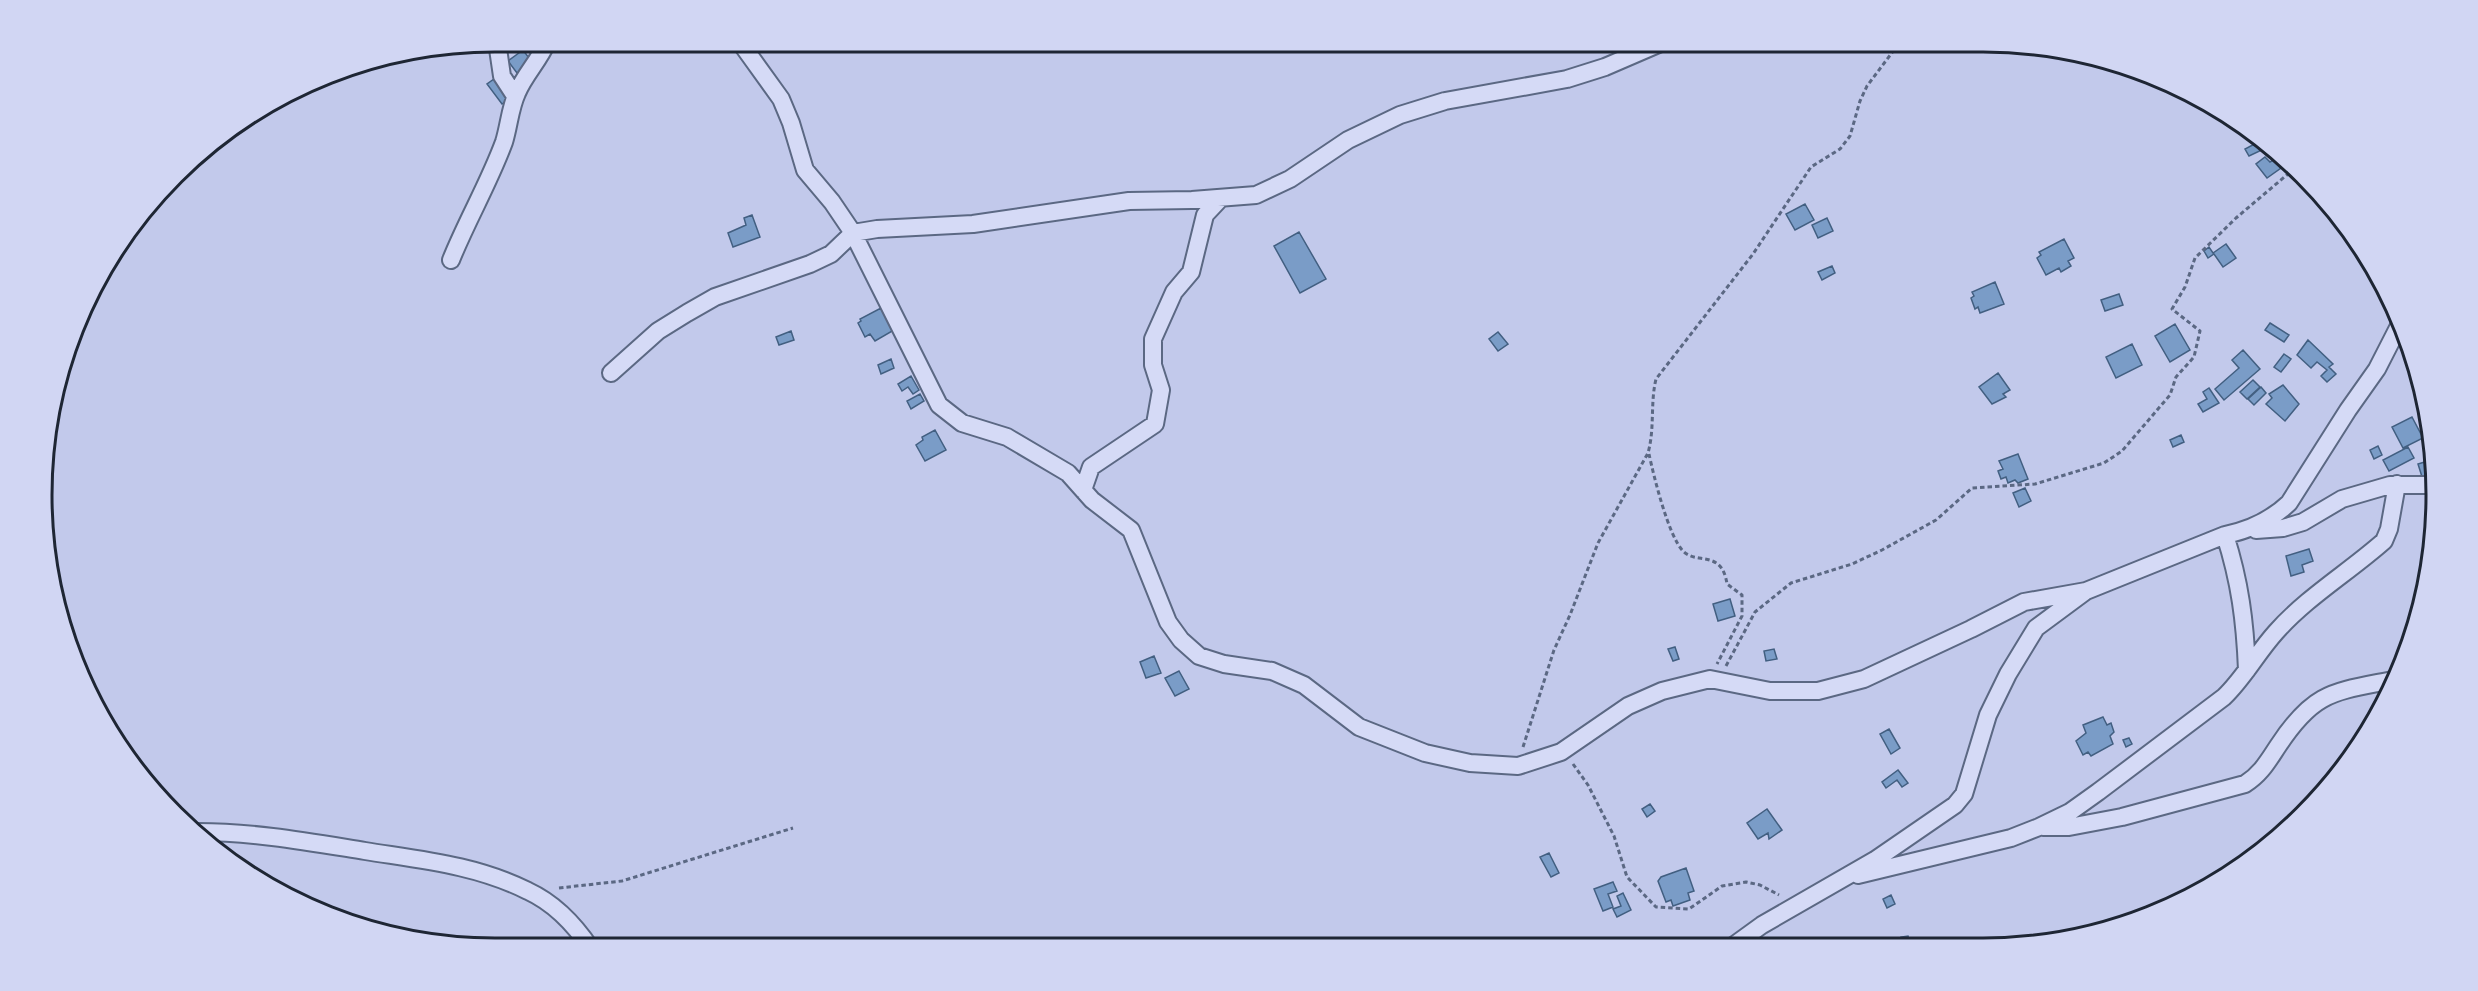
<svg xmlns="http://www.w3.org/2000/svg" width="2478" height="991" font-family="'Noto Serif',serif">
<rect width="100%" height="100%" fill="#c2c9eb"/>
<path fill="#7a9cc7" stroke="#425f81" stroke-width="1.5" d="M757,42H775L754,50L752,44Z
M523,50L532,62L517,73L508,61Z
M494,79L496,82L500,80L512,97L502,104L487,84Z
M2260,141L2264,149L2249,156L2245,149Z
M2265,157L2270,162L2275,159L2281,168L2267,178L2256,164Z
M1805,204L1814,220L1795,230L1786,214Z
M752,215L760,237L733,247L728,233L746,225L744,218Z
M1827,218L1833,231L1818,238L1812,225Z
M1299,232L1326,279L1300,293L1274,246Z
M2064,239L2074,258L2068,261L2071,266L2061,272L2059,268L2046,275L2037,258L2041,255L2039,252Z
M2226,244L2236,258L2223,267L2214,254L2208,258L2204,251L2209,247L2213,253Z
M1832,266L1835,273L1822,280L1818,272Z
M1995,282L2004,304L1980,313L1978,307L1975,309L1971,298L1974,296L1972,292Z
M2119,294L2123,305L2105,311L2101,300Z
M881,308L894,330L875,341L870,334L865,337L858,323L861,321L860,319Z
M2270,323L2289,335L2284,342L2265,330Z
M2175,324L2190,350L2170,362L2155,336Z
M791,331L794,340L779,345L776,337Z
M1498,332L1508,344L1498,351L1489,339Z
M2308,340L2333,364L2329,367L2336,374L2327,382L2321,376L2327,370L2317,362L2311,368L2297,355Z
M2132,344L2142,365L2116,378L2106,357Z
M2243,350L2260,369L2224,400L2215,389L2239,368L2232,360Z
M2284,354L2291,359L2281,372L2274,367Z
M891,359L894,368L881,374L878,365Z
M1998,373L2010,390L2003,394L2006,397L1992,404L1979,387Z
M911,376L919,390L913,394L908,387L902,391L898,384Z
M2253,380L2260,387L2247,399L2240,392Z
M2283,385L2299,404L2285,421L2266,404L2272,398L2269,394Z
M2261,387L2266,393L2254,405L2248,399Z
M2209,388L2219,403L2203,412L2198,404L2207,399L2203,392Z
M920,394L924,401L911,409L907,401Z
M2412,417L2423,438L2403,448L2392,427Z
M935,430L946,450L925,461L916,445L923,440L922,437Z
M2181,435L2184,442L2173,447L2170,440Z
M2378,446L2382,455L2374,459L2370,450Z
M2408,447L2414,458L2389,471L2383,460Z
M2018,454L2028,479L2018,483L2015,480L2008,483L2006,477L2001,479L1998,471L2003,469L1999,461Z
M2428,461L2433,477L2423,480L2418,464Z
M2025,488L2031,501L2019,507L2013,493Z
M2309,549L2313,561L2302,565L2304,572L2291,576L2286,556Z
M1730,599L1735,616L1718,621L1713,604Z
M1675,647L1679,659L1673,661L1668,649Z
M1774,649L1777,659L1766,661L1764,651Z
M1154,656L1161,673L1146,678L1140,662Z
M1179,671L1189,689L1175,696L1165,678Z
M2103,717L2107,725L2111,723L2114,732L2110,736L2113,744L2091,756L2088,752L2083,755L2076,741L2086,733L2083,725Z
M1889,729L1900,748L1891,754L1880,734Z
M2129,738L2132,744L2126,747L2123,740Z
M1898,770L1908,783L1902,787L1897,780L1886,788L1882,782Z
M1650,804L1655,811L1647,817L1642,809Z
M1767,809L1782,830L1769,839L1768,833L1758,839L1747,823Z
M1549,853L1559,873L1551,877L1540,857Z
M1686,868L1694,891L1688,893L1690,900L1673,906L1671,900L1666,902L1658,881L1661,877Z
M1613,882L1617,891L1608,894L1613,907L1603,911L1594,889Z
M1623,893L1631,910L1617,917L1613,909L1621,906L1617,896Z
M1891,895L1895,904L1887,908L1883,899Z
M1908,936L1910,945H1901H1903L1901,937Z"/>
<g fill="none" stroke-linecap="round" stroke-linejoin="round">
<g stroke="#5b6883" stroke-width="20">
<path id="street" d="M497,42L502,76L515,96
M740,42L781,99L791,123L805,170L832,202L853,233L939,405L962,423L1007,437L1068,473L1092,500L1131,530L1168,622L1181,640L1199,656L1224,664L1272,671L1304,685L1359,727L1425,753L1470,763L1518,766L1561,752L1628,706L1662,691L1710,679L1770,691H1818L1864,679L1971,629L2024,602L2086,591
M451,260C467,220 489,183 504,142C509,126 510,108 517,93C525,74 539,61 547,42
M611,373L658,331L687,313L715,297L810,264L831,254L853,233L877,229L973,224L1129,201L1192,200L1256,195L1290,179L1348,140L1400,115L1445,101L1567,79L1605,67L1663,42
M1083,490L1091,467L1155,424L1161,390L1153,365V339L1174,292L1191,272L1205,215L1221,198
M2256,530L2283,528L2303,522L2342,499L2390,485H2434
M2225,535C2240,582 2245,621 2247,670
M2043,827H2069L2122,817L2245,784C2261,774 2268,761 2278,746C2314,691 2333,692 2393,680
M198,832C255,832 309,842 365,851C421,860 476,865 528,891C554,903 575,925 591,949
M1858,875L2011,838L2039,827L2070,812L2098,792L2224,697C2244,678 2257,653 2276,632C2307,597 2349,572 2384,541L2389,529L2397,484
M1733,946L1762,925L1875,860L1955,805L1964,794L1988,715L2008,674L2036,628L2086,591L2225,535C2250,530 2271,520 2289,503L2348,410L2377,369L2400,324"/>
</g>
<path stroke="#5b6883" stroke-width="3" stroke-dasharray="4.5 3" stroke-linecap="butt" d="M1649,454C1654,477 1668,535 1683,551C1696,565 1722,549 1727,584L1742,595V616L1717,664
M1726,666L1755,612L1791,583L1852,564L1882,550L1936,520L1972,488L2035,484L2104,463L2122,451L2170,395L2176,377L2194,357L2200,331L2172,309L2185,287L2195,258L2236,218L2295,168
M1523,747L1554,650L1570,615L1598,543L1648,453C1655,428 1650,404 1656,379L1753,254L1811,167L1840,149L1850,136L1860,101L1867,86L1900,42
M1573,764L1588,785L1614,836L1627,877L1656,907L1689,909L1722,886L1746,882L1760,885L1779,895
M559,888L622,881L793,828"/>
<use href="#street" stroke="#d5daf6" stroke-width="16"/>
</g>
<path d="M0 0H2478V991H0ZM495 52H1983A443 443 0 0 1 2426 495V495A443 443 0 0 1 1983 938H495A443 443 0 0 1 52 495V495A443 443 0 0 1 495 52Z" fill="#d1d6f3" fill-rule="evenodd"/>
<path fill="none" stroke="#1e2634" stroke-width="3" d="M495 52H1983A443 443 0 0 1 2426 495V495A443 443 0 0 1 1983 938H495A443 443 0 0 1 52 495V495A443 443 0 0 1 495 52Z"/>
</svg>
